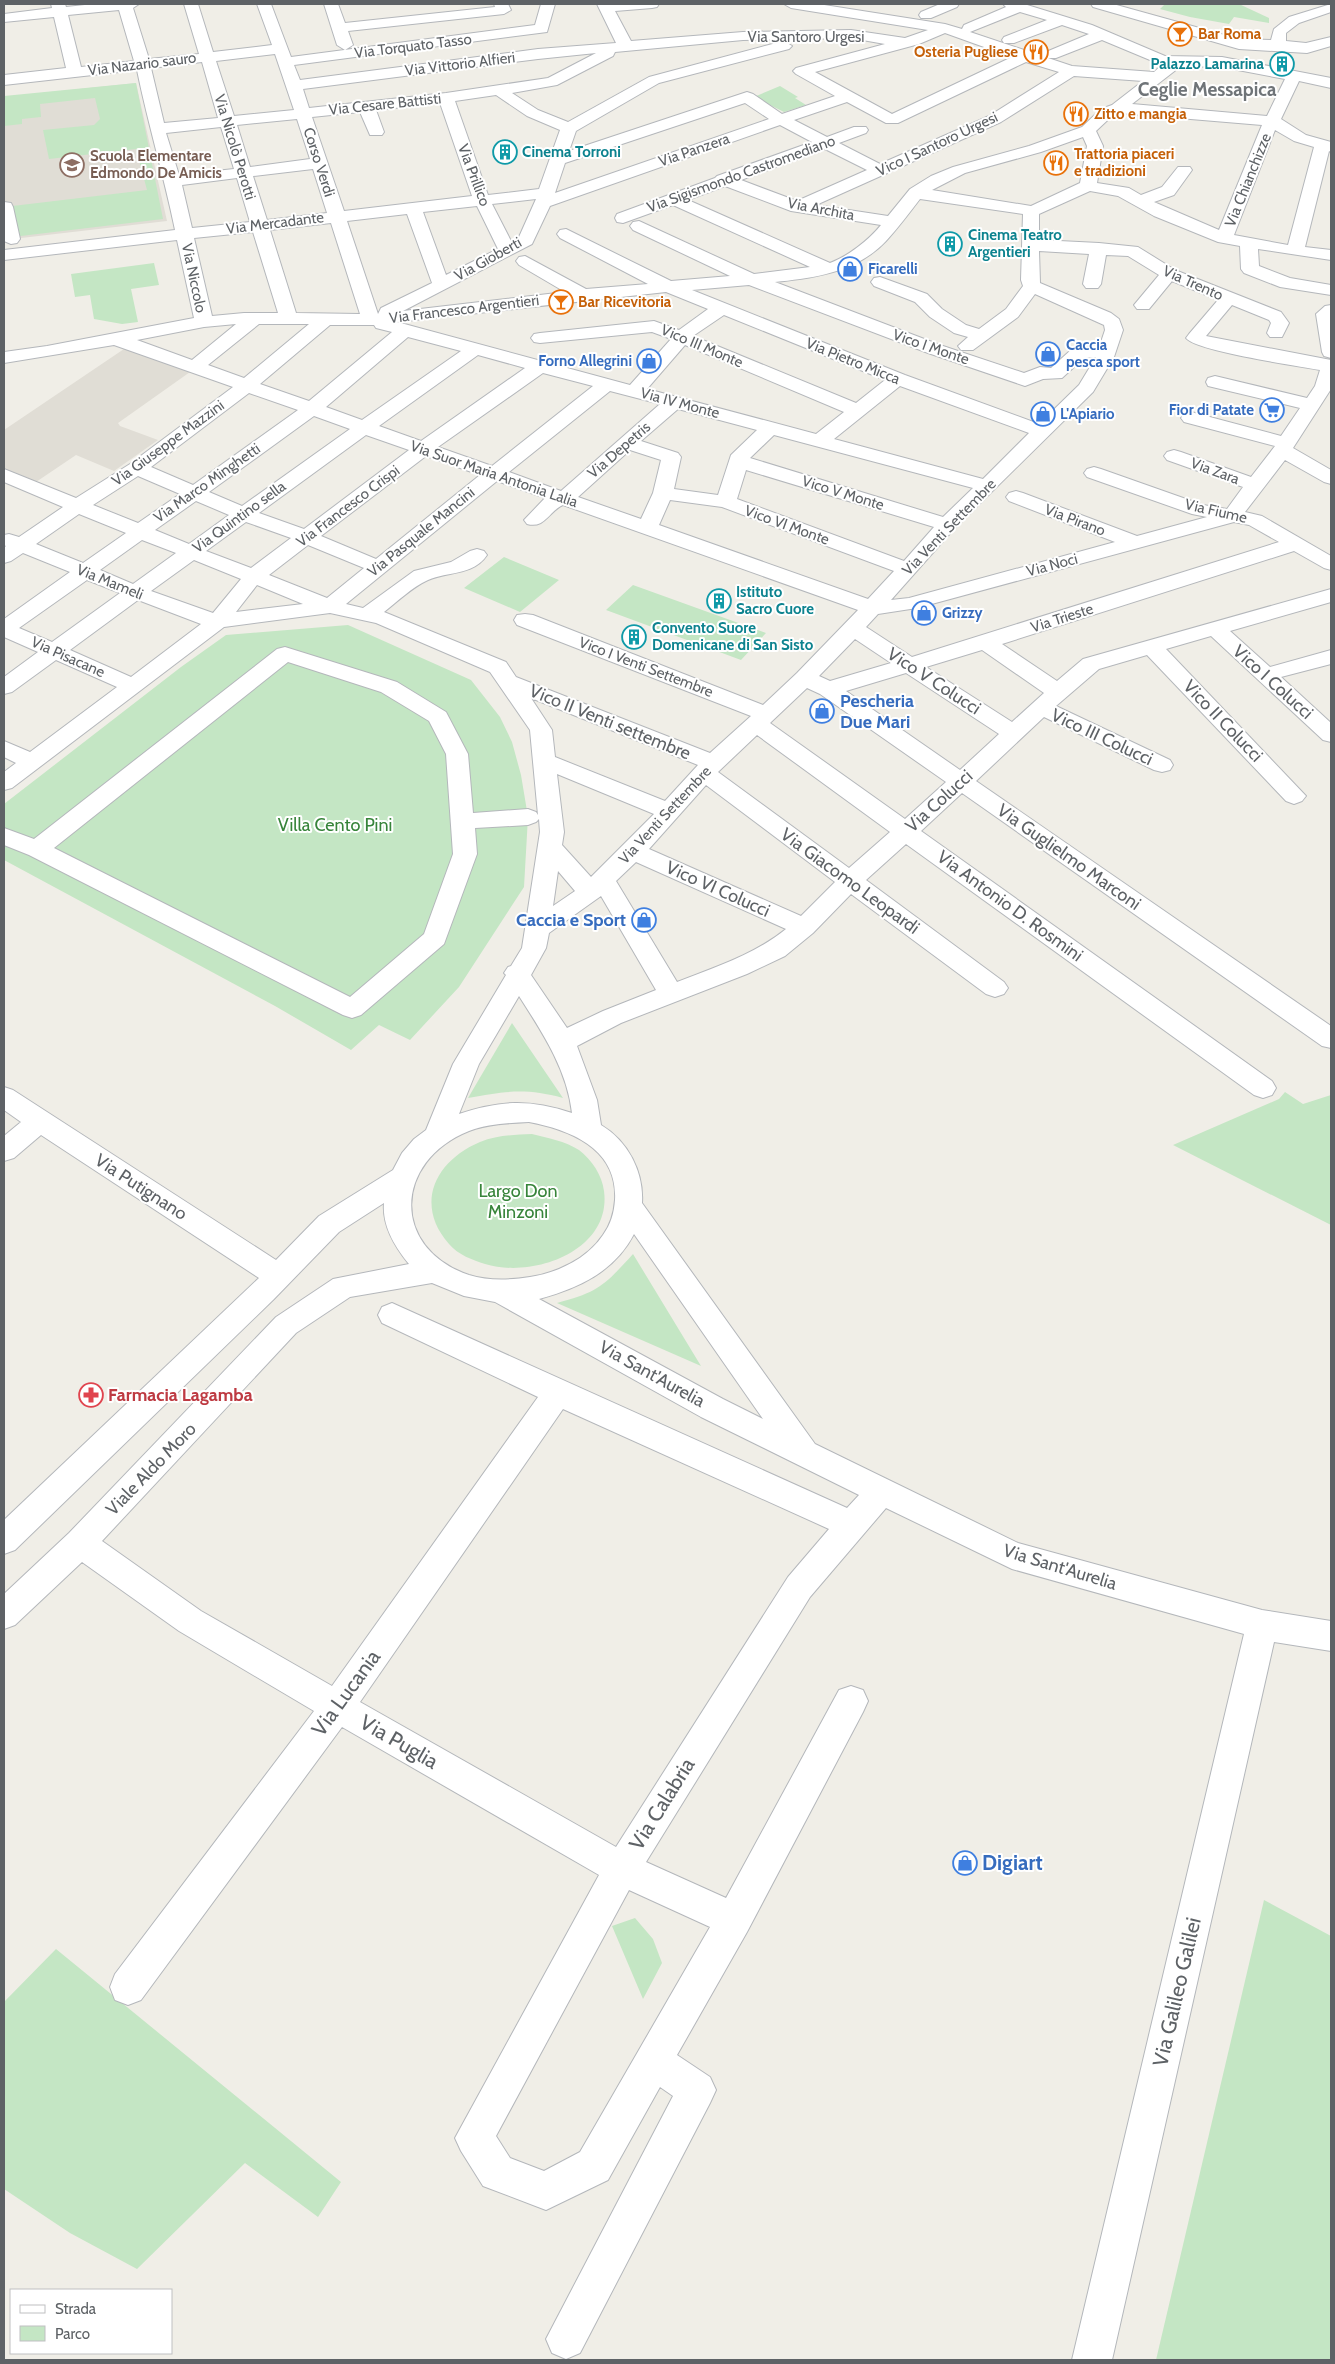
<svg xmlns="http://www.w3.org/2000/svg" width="1335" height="2364" font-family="Cabin,sans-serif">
<rect width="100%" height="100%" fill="#f0eee7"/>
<path fill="#e0ddd5" d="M136,83L167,221L4,240V97Z
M124,349L190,372L118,423L120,426L158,440L114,471L76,455L36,482L4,470V430Z"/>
<path fill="#c4e6c4" d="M1165,4H1239L1269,18V23L1234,17L1229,24L1190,17L1160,9Z
M136,83L163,219L4,238V207L147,190L136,149L49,159L43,130L94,125L100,119L95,98L40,104L41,117L22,119V124L4,126V96Z
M780,86L798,97L795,98L806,105L784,112L754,97Z
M154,263L159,285L131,289L138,322L122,324L94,319L90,295L75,297L71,274Z
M504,557L559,580L520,612L464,588Z
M633,585L766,633L741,660L606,610Z
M348,625L471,680L500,717L512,742L521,775L528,817L524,887L459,987L410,1040L379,1025L351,1050L275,1006L4,860V804L181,667L226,635Z
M512,1023L563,1098C526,1088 506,1091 468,1098Z
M1285,1092L1303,1104L1331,1095V1225L1173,1145L1279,1099Z
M532,1134C548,1138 565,1141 579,1150C592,1160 602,1175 604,1191C612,1251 533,1279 485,1264C473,1260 458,1255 449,1244C414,1204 435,1161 480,1142C497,1135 514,1135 532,1134Z
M633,1254L701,1366L557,1303C598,1292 604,1286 633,1254Z
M1264,1900L1331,1936V2360H1156Z
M635,1918L653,1939L662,1963L643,1999L612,1926Z
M56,1949L341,2182L318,2217L245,2163L137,2269L70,2233L4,2189V2002Z"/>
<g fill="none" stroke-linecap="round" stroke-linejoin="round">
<g stroke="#b4b7bb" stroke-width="2">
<path id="minor" d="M51,4H65L66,7L94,4H139L133,8L149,59L199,54L184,4H198L213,52L272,45L257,4H271L291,57L535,25L541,4H555L547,32L294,65L300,80L538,49L616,43L597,4H659L657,7L652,8L615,11L631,41L743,32L851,30L905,38L928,30L791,8L784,4H818L945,24L962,29L964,25L1006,7L1003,4H1024L1092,25L1165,56L1222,57L1331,78V88L1299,81L1281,119L1306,135L1331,142V152L1329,151L1305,247L1331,250V260L1258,249L1259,266L1290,278L1331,285V295L1280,287L1244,273L1241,269L1240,246L1218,242L1154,216L1118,196L1090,191L1039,214V240L1099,243L1138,247L1175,270L1281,312L1289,323L1282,337H1270L1267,333L1271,323L1269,320L1232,305L1206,336L1331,360V389L1293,448L1331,470V484L1324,482L1285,460L1245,512L1262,516L1331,556V570L1324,568L1294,551L1002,644L1057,681L1083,659L1331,589V602L1230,631L1270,667L1331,650V664L1281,677L1331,723V742L1323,740L1211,636L1166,649L1306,796L1302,801L1294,804L1286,801L1147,655L1099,669L1056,706L1170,760L1173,765L1170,770L1162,772L1154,770L1044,717L976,781L1331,1026V1048L1322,1046L962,793L921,831L1272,1081L1276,1088L1272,1095L1263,1098L1254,1095L906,844L866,880L1004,982L1008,988L1004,994L995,997L986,994L851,894L813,933L785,956L747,974L621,1023L577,1046L597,1100L601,1125C628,1141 644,1172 642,1203L815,1444L1018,1543L1262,1610L1331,1621V1651L1274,1642L1112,2360H1072L1244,1634L1012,1569L886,1508L810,1597L646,1862L726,1898L839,1690L851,1686L863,1690L868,1701L863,1712L747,1932L677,2055L710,2077L716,2090L710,2103L580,2353L566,2359L552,2353L546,2339L673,2096L660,2087L608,2180L546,2210L483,2186L461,2151L455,2138L599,1875L342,1727L141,2000L128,2005L115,2000L110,1987L115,1974L314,1711L179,1631L82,1562L15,1625L4,1629V1594L69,1533L276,1317L333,1279L409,1264C395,1247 382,1226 384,1203L339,1232L274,1299L15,1550L4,1554V1520L259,1278L41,1135L14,1158L4,1161V1136L21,1122L4,1110V1087L13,1090L276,1260L319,1216L393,1170L402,1153L414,1139L426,1130L453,1064L506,975L504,973L508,967L511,966L522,948L540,832L539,819L536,822L528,825L475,828L477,854L444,944L361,1015L352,1018L343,1015L29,855L4,845V828L34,839L277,649L285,647L397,682L446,712L468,754L473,813L528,809L536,812L538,815L530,730L490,672L376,623L330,613L224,627L12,788L4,790V772L16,763L4,757V741L30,752L117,687L56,660L12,692L4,694V677L38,652L4,637V619L70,572L23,553L11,561L4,563V548L6,546L4,545V535L9,534L19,537L63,507L4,482V469L76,498L130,464L233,387L114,345L4,363V352L47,346L194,318L177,240L4,260V250L175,230C164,176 148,124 137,70L4,85V75L66,68L54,17L4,22V14L52,8ZM119,10L134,61L81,67L68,15ZM1020,12L1047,20L1004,37L1002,40L1004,43H1014L1062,25L1089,34L1046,52L1043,55L1046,58H1056L1102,40L1162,65L1154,72L1072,66L970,32ZM945,33L1012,57L892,114L815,72L919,44ZM851,38L885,44L796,68L793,71L796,74L835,96L782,114L753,94L747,92L569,151L576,131L659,83L789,49L792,46L784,41L649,77L568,122L538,110L512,93L557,85L613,56L615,52L743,40ZM596,53L548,78L446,93L309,108L303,89L538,59ZM275,54L294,110L234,116L216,61ZM202,62L218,118L164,123L151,68ZM1026,62L1059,72L989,116L880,164L839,143L866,133L868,130L866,127H854L827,137L794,120L847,102L886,123H898ZM1181,66L1222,67L1285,79L1267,116L1132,104ZM1074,76L1143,81L1112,105L1101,109L1082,127L1029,146L953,167L931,176L910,189L888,216L816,205L1001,122ZM496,95L527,116L560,130L539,189L488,195L455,101ZM440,103L472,196L344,211L312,117L360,112L370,135H382L384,132L376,110ZM745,103L769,119L555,193L565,163ZM1119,113L1262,125L1219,230L1154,202L1174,195L1192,170L1190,167H1178L1162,187L1141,195L1129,188L1097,183L1103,146L1096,131L1113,115ZM297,119L310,159L250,167L237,125ZM780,125L812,142L717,176L715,178L617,214L615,218L617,222L623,223L673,205L810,267L754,274L639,221L633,222L630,226L633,230L730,276L671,281L566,229L560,230L557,234L560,238L648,284L586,289L525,256L519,257L516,261L519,265L565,292L403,311L532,244L550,206ZM221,127L234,169L179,175L166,133ZM1275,130L1294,141L1314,147L1288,245L1234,235ZM1083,137L1087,146L1080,183L1031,206L932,190L965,173L1041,152ZM825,149L867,170L797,201L741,180ZM313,169L327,213L267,220L253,176ZM237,178L250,222L192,228L182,185ZM725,186L791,211L881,225C868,241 848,256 830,263L688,200ZM536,199L519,237L511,241L492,204ZM920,199L1023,214L1021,280L1023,286L1006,309L979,329L966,325L942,309L927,294L880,277L874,278L871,282L874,286L915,302L930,317L954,333L968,337L958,346L961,350H973L1018,317L1035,294L1104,325L1105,330L1100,345L1072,349L1051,368L1040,367L1024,373L940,345L775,282C815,278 857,272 886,241C898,228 909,213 920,199ZM477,206L498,249L446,275L423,212ZM407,214L432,283L381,308L378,314L347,221ZM331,223L360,314L296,313L270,230ZM253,232L278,313H244L212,316L194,238ZM1039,251L1089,254L1083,284L1086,288H1098L1101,284L1106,255L1128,256L1159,275L1134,305L1137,309H1149L1172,281L1218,300L1189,334L1186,338C1195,351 1299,366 1320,370L1315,386L1307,398L1215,376L1208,378L1206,382L1208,386L1300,408L1281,436L1191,412L1184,414L1181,418L1184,422L1275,446L1251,477L1181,452L1174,450L1167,452L1164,456L1167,460L1243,487L1227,509L1203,505L1101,469L1094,467L1087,469L1084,473L1087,477L1192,514L1207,517L1137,536L1023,493L1016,491L1009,493L1006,497L1009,501L1115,542L909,598L891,600L954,529L1093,392L1114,357L1123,330L1119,319L1111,313L1040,283ZM749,285L928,353L1025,386L1043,379L1062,378L1084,358L1096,357L1079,385L1039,424L905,375L692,290ZM666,292L708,309L679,330L654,321L540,333L534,334L531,338L534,342L540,343L652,332L671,339L630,385L397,322ZM724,315L885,380L856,403L693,336ZM236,324L192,360L137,340L204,327ZM259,324H309L244,378L208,365ZM330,325H374L376,328L392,332L309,401L260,384ZM408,337L461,351L362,420L326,407ZM685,345L844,412L816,434L647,389ZM478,355L525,368L421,441L379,426ZM543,373L593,386L492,466L438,447ZM900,386L1029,433L983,479L834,439ZM610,391L660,404L561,491L509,472ZM249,393L298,410L193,485L151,467ZM678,409L757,430L731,455L718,495L674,489L681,457L678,453L641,441ZM314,416L350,429L242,506L209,492ZM366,435L409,450L304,529L259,513ZM774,435L973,488L943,517L750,458ZM630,450L661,460L653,493L641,519L578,497ZM426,456L480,475L376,559L321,536ZM746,470L934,527L904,561L737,499ZM138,476L180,494L138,523L93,505ZM497,481L545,498L524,520L527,524C545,529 549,511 563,505L858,610L797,673L763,705L533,615L525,614L517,615L514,620L517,625L751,716L710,753L516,677L506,662L384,612C397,602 412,587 428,580C448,571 473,576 487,555L484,551L477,549L470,551L451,562L414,571L363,608L346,604ZM670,500L722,507L894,571L868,599L659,525ZM196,501L229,515L189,544L155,530ZM79,514L126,533L83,563L36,544ZM246,522L291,538L251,568L206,551ZM1234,522L1249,525L1279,542L912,657L866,627L878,614L917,608ZM142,540L176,553L133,584L100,570ZM308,545L364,568L327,598L269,575ZM194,560L241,579L213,613L151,591ZM87,580L120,593L52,642L19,628ZM257,585L303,604L236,612ZM138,600L201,624L131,677L70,650ZM855,639L891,663L830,681L819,676ZM982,650L1044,693L1012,722L926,667ZM288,662L381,692L429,721L446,754L453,854L424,934L350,997L54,848ZM906,673L999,734L960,770L846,691ZM807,688L820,694L946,782L905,819L770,723ZM531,698L698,765L665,801L555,757L552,730ZM757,735L890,832L849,868L718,772ZM557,774L654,814L591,877L562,845L564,832ZM706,785L835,882L801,916L649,849ZM636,862L786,929C754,955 715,967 677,982L616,881ZM558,871L575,891L553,906ZM601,896L656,990L603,1011L567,1028L531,975L546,948L549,933ZM519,996C542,1032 567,1069 572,1113C530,1099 501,1100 459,1114L479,1064ZM529,1122C571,1130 618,1149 615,1200C614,1213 611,1224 603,1235C587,1259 557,1273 530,1277C511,1280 488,1281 469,1275C390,1248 394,1161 469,1131C488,1124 509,1123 529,1122ZM634,1234L763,1419L723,1399L539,1299C579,1288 614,1272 634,1234ZM432,1283L464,1296L495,1302L701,1417L859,1495L847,1508L392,1303L382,1307L378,1315L382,1323L538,1397L332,1686L201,1611L102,1541L296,1333L350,1297ZM563,1409L829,1529L788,1577L616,1847L360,1702ZM629,1890L710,1927L580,2152L544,2171L510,2158L496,2136Z
M324,4H338L345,23L495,7L494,4H508L511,10L504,14L348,31L353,45L345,50L337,45Z
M940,4H959L957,7L931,18H921L919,15L921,12Z
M1091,4H1113L1239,39L1271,40L1274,29L1289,17L1331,4V12L1299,23L1286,33V41L1306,43L1331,37V46L1307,53L1239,49L1093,7Z
M4,202L11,203L13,207L20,239L17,243L11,244L4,241Z
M1331,305V358L1324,356L1322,352L1316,314L1325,306Z"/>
</g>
<use href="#minor" fill="#fff" fill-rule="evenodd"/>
</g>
<defs>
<g id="bar-ring" transform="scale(1.25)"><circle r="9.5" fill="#fff" stroke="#e8710a" stroke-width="1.5"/><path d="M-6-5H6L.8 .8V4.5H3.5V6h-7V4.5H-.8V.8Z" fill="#e8710a"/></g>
<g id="restaurant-ring" transform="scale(1.25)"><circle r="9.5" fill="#fff" stroke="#e8710a" stroke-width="1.5"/><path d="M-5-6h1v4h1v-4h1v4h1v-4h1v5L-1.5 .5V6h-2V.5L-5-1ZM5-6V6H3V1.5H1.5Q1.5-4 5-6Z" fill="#e8710a"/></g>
<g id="building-ring" transform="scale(1.25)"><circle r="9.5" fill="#fff" stroke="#0f9aa8" stroke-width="1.5"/><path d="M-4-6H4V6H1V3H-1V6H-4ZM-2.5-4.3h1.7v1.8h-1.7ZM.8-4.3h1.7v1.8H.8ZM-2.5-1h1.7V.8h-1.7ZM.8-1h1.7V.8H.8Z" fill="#0f9aa8"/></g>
<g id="school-ring" transform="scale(1.25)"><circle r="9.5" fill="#fff" stroke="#8d6e63" stroke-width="1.5"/><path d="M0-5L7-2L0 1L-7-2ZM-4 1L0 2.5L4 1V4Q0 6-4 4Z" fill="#8d6e63"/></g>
<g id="shop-ring" transform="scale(1.25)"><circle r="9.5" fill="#fff" stroke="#3f7fe0" stroke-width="1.5"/><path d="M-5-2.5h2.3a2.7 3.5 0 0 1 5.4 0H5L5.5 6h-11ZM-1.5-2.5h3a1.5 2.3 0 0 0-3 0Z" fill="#3f7fe0"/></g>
<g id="supermarket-ring" transform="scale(1.25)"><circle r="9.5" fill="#fff" stroke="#3f7fe0" stroke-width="1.5"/><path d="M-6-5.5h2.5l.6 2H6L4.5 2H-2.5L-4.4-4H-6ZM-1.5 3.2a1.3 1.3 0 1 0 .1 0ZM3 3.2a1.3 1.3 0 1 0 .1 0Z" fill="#3f7fe0"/></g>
<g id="pharmacy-ring" transform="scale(1.25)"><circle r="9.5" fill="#fff" stroke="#e0444e" stroke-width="1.5"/><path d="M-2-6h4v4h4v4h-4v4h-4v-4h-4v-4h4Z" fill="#e0444e"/></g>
</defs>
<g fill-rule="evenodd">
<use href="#bar-ring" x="1180" y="34"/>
<use href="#restaurant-ring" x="1036" y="52"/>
<use href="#building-ring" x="1282" y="64"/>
<use href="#restaurant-ring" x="1076" y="114"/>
<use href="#building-ring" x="505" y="152"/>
<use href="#restaurant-ring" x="1056" y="163"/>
<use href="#school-ring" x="72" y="165"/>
<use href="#building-ring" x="950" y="244"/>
<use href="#shop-ring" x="850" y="269"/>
<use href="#bar-ring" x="561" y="302"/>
<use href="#shop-ring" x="1048" y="354"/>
<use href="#shop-ring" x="649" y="361"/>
<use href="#supermarket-ring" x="1272" y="410"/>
<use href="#shop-ring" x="1043" y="414"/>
<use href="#building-ring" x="719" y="601"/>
<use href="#shop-ring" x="924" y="613"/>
<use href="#building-ring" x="634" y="637"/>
<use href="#shop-ring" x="822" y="711"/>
<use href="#shop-ring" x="644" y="920"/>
<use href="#pharmacy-ring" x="91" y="1395"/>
<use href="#shop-ring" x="965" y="1863"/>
</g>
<g text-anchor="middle" stroke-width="4" stroke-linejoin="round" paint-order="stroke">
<g font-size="15" font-weight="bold" fill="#c56008" stroke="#fff" text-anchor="start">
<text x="1198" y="39">Bar Roma</text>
<text x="1018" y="57" text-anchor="end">Osteria Pugliese</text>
<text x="1094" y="119">Zitto e mangia</text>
<text x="1074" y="159">Trattoria piaceri<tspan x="1074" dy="17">e tradizioni</tspan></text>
<text x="578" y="307">Bar Ricevitoria</text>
</g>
<g font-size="15" fill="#5e6266" stroke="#fff">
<text x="806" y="42">Via Santoro Urgesi</text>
<text transform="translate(413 46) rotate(-7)" y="5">Via Torquato Tasso</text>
<text transform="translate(142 64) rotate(-7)" y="5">Via Nazario sauro</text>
<text transform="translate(460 64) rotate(-7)" y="5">Via Vittorio Alfieri</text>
<text transform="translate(385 104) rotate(-6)" y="5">Via Cesare Battisti</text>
<text transform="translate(937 144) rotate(-25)" y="5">Vico I Santoro Urgesi</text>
<text transform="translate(235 147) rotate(73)" y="5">Via Nicolò Perotti</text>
<text transform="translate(694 150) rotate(-19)" y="5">Via Panzera</text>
<text transform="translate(319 162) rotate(72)" y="5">Corso Verdi</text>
<text transform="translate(741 174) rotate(-20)" y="5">Via Sigismondo Castromediano</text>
<text transform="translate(474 175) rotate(69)" y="5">Via Prillico</text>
<text transform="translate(1248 180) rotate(-68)" y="5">Via Chianchizze</text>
<text transform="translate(821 209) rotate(11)" y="5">Via Archita</text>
<text transform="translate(275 223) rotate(-7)" y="5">Via Mercadante</text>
<text transform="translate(488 259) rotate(-29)" y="5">Via Gioberti</text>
<text transform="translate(194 278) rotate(78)" y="5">Via Niccolo</text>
<text transform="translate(1193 283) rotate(24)" y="5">Via Trento</text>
<text transform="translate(464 309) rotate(-7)" y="5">Via Francesco Argentieri</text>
<text transform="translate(702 346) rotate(23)" y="5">Vico III Monte</text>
<text transform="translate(931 347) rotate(19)" y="5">Vico I Monte</text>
<text transform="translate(853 361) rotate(22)" y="5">Via Pietro Micca</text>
<text transform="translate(680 403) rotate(15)" y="5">Via IV Monte</text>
<text transform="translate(168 443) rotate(-36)" y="5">Via Giuseppe Mazzini</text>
<text transform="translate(619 450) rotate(-41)" y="5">Via Depetris</text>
<text transform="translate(1215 471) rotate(20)" y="5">Via Zara</text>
<text transform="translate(494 474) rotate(19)" y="5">Via Suor Maria Antonia Lalia</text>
<text transform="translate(207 483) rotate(-35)" y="5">Via Marco Minghetti</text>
<text transform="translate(843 493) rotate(17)" y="5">Vico V Monte</text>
<text transform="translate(348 506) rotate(-37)" y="5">Via Francesco Crispi</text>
<text transform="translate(1216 511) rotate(13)" y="5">Via Fiume</text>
<text transform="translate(239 517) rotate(-36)" y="5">Via Quintino sella</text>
<text transform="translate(1075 520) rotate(21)" y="5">Via Pirano</text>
<text transform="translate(787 525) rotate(20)" y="5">Vico VI Monte</text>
<text transform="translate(949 527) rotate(-46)" y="5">Via Venti Settembre</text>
<text transform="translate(421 532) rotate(-39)" y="5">Via Pasquale Mancini</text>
<text transform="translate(1052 565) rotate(-15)" y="5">Via Noci</text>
<text transform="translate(110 582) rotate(22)" y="5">Via Mameli</text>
<text transform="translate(1062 618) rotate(-18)" y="5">Via Trieste</text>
<text transform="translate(68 657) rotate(24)" y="5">Via Pisacane</text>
<text transform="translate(646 667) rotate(21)" y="5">Vico I Venti Settembre</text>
<text transform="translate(665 815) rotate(-47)" y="5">Via Venti Settembre</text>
</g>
<g font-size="15" font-weight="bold" fill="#0d838f" stroke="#fff" text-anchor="start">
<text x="1264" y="69" text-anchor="end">Palazzo Lamarina</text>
<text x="522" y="157">Cinema Torroni</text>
<text x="968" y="240">Cinema Teatro<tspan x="968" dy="17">Argentieri</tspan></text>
<text x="736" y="597">Istituto<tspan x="736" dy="17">Sacro Cuore</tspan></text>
<text x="652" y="633">Convento Suore<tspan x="652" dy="17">Domenicane di San Sisto</tspan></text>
</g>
<g font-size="15" font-weight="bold" fill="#785e54" stroke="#fff" text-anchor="start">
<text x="90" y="161">Scuola Elementare<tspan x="90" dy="17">Edmondo De Amicis</tspan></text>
</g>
<g font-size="15" font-weight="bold" fill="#366cbe" stroke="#fff" text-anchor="start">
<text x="868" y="274">Ficarelli</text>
<text x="1066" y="350">Caccia<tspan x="1066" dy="17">pesca sport</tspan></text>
<text x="632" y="366" text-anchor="end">Forno Allegrini</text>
<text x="1254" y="415" text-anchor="end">Fior di Patate</text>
<text x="1060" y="419">L'Apiario</text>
<text x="942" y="618">Grizzy</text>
</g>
<g font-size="18" fill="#5e6266" stroke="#fff">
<text transform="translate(934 681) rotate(33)" y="6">Vico V Colucci</text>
<text transform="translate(1273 682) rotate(42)" y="6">Vico I Colucci</text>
<text transform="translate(1223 721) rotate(46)" y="6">Vico II Colucci</text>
<text transform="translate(610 722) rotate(22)" y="6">Vico II Venti settembre</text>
<text transform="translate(1102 737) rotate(25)" y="6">Vico III Colucci</text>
<text transform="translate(939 801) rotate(-42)" y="6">Via Colucci</text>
<text transform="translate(1069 857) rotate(35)" y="6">Via Guglielmo Marconi</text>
<text transform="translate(850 881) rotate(36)" y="6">Via Giacomo Leopardi</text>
<text transform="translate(718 889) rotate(24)" y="6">Vico VI Colucci</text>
<text transform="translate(1010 906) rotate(36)" y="6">Via Antonio D. Rosmini</text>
<text transform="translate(141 1187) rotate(33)" y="6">Via Putignano</text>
<text transform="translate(652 1374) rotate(29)" y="6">Via Sant'Aurelia</text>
<text transform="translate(151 1469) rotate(-46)" y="6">Viale Aldo Moro</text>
<text transform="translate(1060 1567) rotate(17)" y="6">Via Sant'Aurelia</text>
</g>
<g font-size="18" font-weight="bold" fill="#366cbe" stroke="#fff" text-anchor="start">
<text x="840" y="707">Pescheria<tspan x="840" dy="21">Due Mari</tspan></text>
<text x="626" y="926" text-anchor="end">Caccia e Sport</text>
</g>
<g font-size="18" fill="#37843a" stroke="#fff">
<text x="335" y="831">Villa Cento Pini</text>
<text x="518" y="1197">Largo Don<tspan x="518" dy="21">Minzoni</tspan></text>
</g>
<g font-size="18" font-weight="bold" fill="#be3a42" stroke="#fff" text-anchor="start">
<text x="108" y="1401">Farmacia Lagamba</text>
</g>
<g font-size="19" font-weight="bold" fill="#6f7478" stroke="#fff">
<text x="1207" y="96">Ceglie Messapica</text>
</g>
<g font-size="21" fill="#5e6266" stroke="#fff">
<text transform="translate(346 1693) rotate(-54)" y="7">Via Lucania</text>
<text transform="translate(399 1742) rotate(30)" y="7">Via Puglia</text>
<text transform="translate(662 1804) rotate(-58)" y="7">Via Calabria</text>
<text transform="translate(1177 1992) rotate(-77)" y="7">Via Galileo Galilei</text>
</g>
<g font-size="21" font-weight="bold" fill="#366cbe" stroke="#fff" text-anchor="start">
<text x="982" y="1870">Digiart</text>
</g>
</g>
<rect width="1335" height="2364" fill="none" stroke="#5e6266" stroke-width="10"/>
<rect x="10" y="2289" width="162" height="65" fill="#ffffff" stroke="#bfc0c2"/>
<rect x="20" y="2305" width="25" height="8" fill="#ffffff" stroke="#bfc0c2"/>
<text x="55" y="2314" font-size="15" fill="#5e6266">Strada</text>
<rect x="20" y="2326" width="25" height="15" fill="#c4e6c4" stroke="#bfc0c2"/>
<text x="55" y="2339" font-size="15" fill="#5e6266">Parco</text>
</svg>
